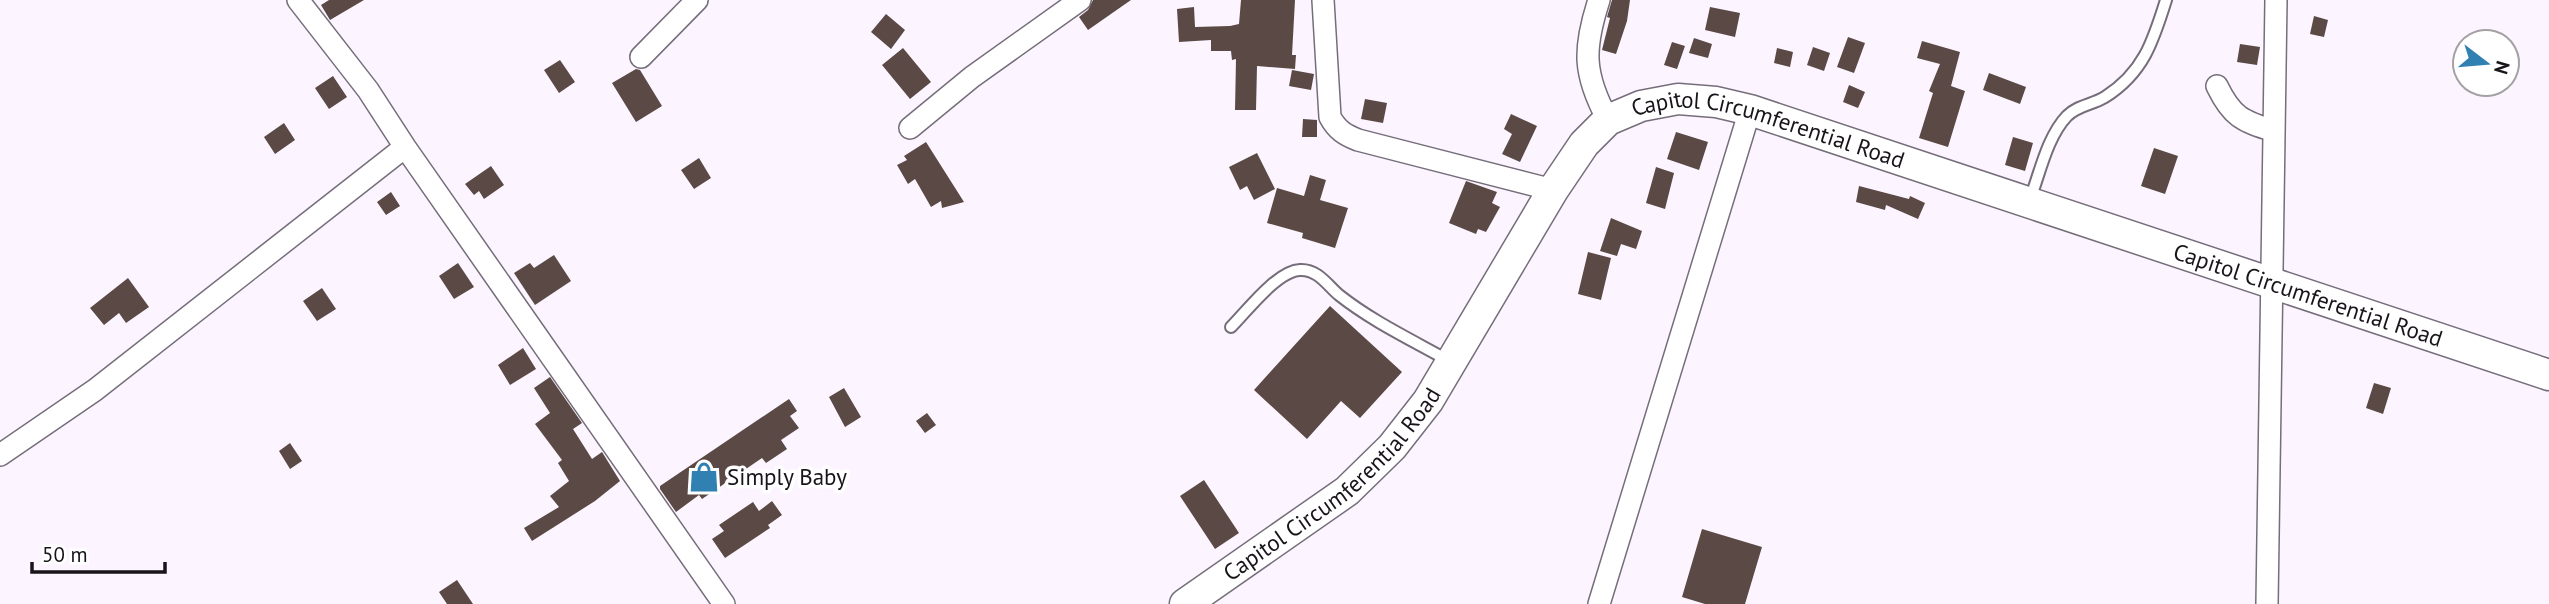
<svg xmlns="http://www.w3.org/2000/svg" width="2549" height="604" font-family="'PT Sans',sans-serif">
<rect width="100%" height="100%" fill="#fcf5ff"/>
<path fill="#5a4944" d="M329,0H364L330,20L321,5Z
M1093,0H1131L1088,30L1079,17L1088,10Z
M1241,0H1295L1292,55H1296L1295,69L1257,66L1256,110H1235L1236,59L1232,60L1231,51H1211V40L1179,42L1177,9L1194,7L1195,27L1230,26L1239,24Z
M1612,0H1630L1627,21L1616,54L1602,50L1610,18L1607,17Z
M1710,7L1740,13L1735,37L1705,30Z
M886,14L905,30L891,49L871,32Z
M2314,16L2328,20L2324,37L2310,34Z
M1848,37L1865,43L1854,73L1837,67Z
M1694,38L1712,44L1708,58L1689,53Z
M1922,41L1960,52L1951,86L1965,91L1948,147L1919,138L1933,93L1929,91L1940,64L1917,58Z
M1672,42L1685,46L1677,69L1664,65Z
M2240,44L2260,47L2257,65L2237,62Z
M1813,47L1830,53L1824,71L1807,65Z
M903,48L931,82L910,99L882,65Z
M1777,48L1793,52L1790,67L1774,63Z
M560,60L575,82L559,93L544,70Z
M636,69L640,70L662,106L636,122L612,83Z
M1292,70L1314,74L1311,90L1289,86Z
M1989,73L2026,87L2020,104L1983,90Z
M333,76L347,97L329,109L315,88Z
M1849,85L1865,92L1858,108L1843,102Z
M1365,99L1387,103L1383,123L1361,119Z
M1511,114L1537,126L1520,162L1502,154L1512,134L1504,129Z
M1303,119L1317,120V137H1302Z
M284,123L295,140L275,154L264,137Z
M1676,132L1708,142L1699,170L1667,159Z
M2013,137L2033,143L2025,171L2005,165Z
M926,142L964,202L942,208L941,201L931,207L915,179L908,184L897,165L907,160L904,156Z
M2154,148L2178,156L2165,194L2141,186Z
M1257,153L1275,189L1254,200L1247,186L1240,190L1229,167Z
M699,158L711,178L694,189L681,170Z
M491,166L504,185L484,199L479,191L474,195L465,184Z
M1656,167L1674,173L1665,209L1646,203Z
M1310,175L1326,180L1320,200L1348,208L1335,248L1302,238L1303,233L1267,223L1277,188L1304,196Z
M1466,181L1497,192L1492,203L1500,207L1486,232L1478,229L1476,234L1449,223Z
M1859,186L1909,199L1910,196L1925,203L1918,219L1886,205L1885,210L1856,202Z
M391,192L400,206L386,215L377,202Z
M1611,218L1642,231L1636,249L1621,244L1617,256L1600,251Z
M1588,252L1611,258L1601,300L1578,294Z
M554,255L571,281L535,305L514,273L530,263L534,268Z
M458,263L474,287L454,299L439,276Z
M128,278L149,307L126,323L119,313L104,325L90,308Z
M322,288L336,309L317,321L303,301Z
M1330,306L1402,372L1360,418L1341,401L1307,439L1254,390Z
M523,348L536,369L510,385L498,365Z
M550,377L582,423L573,429L592,459L602,452L620,481L595,501L532,541L524,528L559,507L550,496L569,481L558,463L562,460L535,424L550,413L534,388Z
M2374,383L2391,388L2383,414L2366,408Z
M844,388L861,417L845,427L829,397Z
M789,399L797,411L790,416L799,428L781,440L787,449L766,463L762,458L702,499L699,495L676,512L660,489V486Z
M927,413L936,425L925,433L916,421Z
M290,443L302,461L290,469L279,451Z
M1204,480L1239,533L1215,549L1180,496Z
M772,501L782,515L768,525L770,528L725,558L712,539L724,531L719,525L753,502L759,511Z
M1702,529L1762,547L1745,604H1705L1682,597Z
M457,580L473,604H447L439,592Z"/>
<g fill="none" stroke-linecap="round" stroke-linejoin="round">
<g stroke="#766d7b" stroke-width="14">
<path id="lane" d="M2030,199C2040,173 2047,137 2067,116C2078,105 2092,105 2105,97C2143,73 2153,42 2166,0
M1231,327C1247,311 1277,271 1300,270C1318,269 1328,286 1339,295C1373,322 1414,341 1451,362"/>
</g>
<g stroke="#766d7b" stroke-width="24">
<path id="street" d="M298,0L368,90L405,147L724,604
M1323,0L1330,117C1337,130 1345,135 1358,140L1553,190
M1599,0C1583,49 1583,74 1608,120
M641,57L697,0
M2217,86C2232,117 2242,121 2274,131
M910,128L972,77L1080,0
M0,455L95,390L405,147
M1599,604L1750,110
M2267,604L2276,0"/>
</g>
<g stroke="#766d7b" stroke-width="33">
<g id="secondary">
<path id="s1" d="M1185,604L1347,491L1392,447L1428,401L1553,190L1584,144L1608,120L1641,106L1678,99L1716,102L1750,110L2549,375"/>
</g>
</g>
<use href="#lane" stroke="#fff" stroke-width="10"/>
<use href="#street" stroke="#fff" stroke-width="21"/>
<use href="#secondary" stroke="#fff" stroke-width="30"/>
</g>
<defs>
<g id="shop-bare" transform="scale(2.415)"><path d="M-5-2.5h2.3a2.7 3.5 0 0 1 5.4 0H5L5.5 6h-11ZM-1.5-2.5h3a1.5 2.3 0 0 0-3 0Z" fill="#3180b2" stroke="#fff" stroke-width="2.5" paint-order="stroke"/></g>
</defs>
<g fill-rule="evenodd">
<use href="#shop-bare" x="704" y="477"/>
</g>
<g text-anchor="middle" stroke-width="7" stroke-linejoin="round" paint-order="stroke">
<g font-size="23" fill="#181419" stroke="#fff">
<text dy="8" stroke="none"><textPath href="#s1" startOffset="821">Capitol Circumferential Road</textPath></text>
<text dy="8" stroke="none"><textPath href="#s1" startOffset="1388">Capitol Circumferential Road</textPath></text>
<text dy="8" stroke="none"><textPath href="#s1" startOffset="191">Capitol Circumferential Road</textPath></text>
</g>
<g font-size="23" fill="#181419" stroke="#fff" text-anchor="start">
<text x="727" y="485">Simply Baby</text>
</g>
</g>
<g transform="translate(2486 63) rotate(106)"><circle r="33" fill="#ffffff" stroke="#a3a1a3" stroke-width="2"/>
<path d="M0-5L12 26L0 18L-12 26Z" fill="#3180b2"/>
<text y="-10" font-size="19" font-weight="bold" text-anchor="middle" fill="#181419">N</text>
</g>
<path d="M32 562v10h133v-10" fill="none" stroke="#181419" stroke-width="3.5"/>
<text x="42" y="562" font-size="21" fill="#181419" stroke="#ffffff" stroke-width="5" paint-order="stroke">50 m</text>
</svg>
